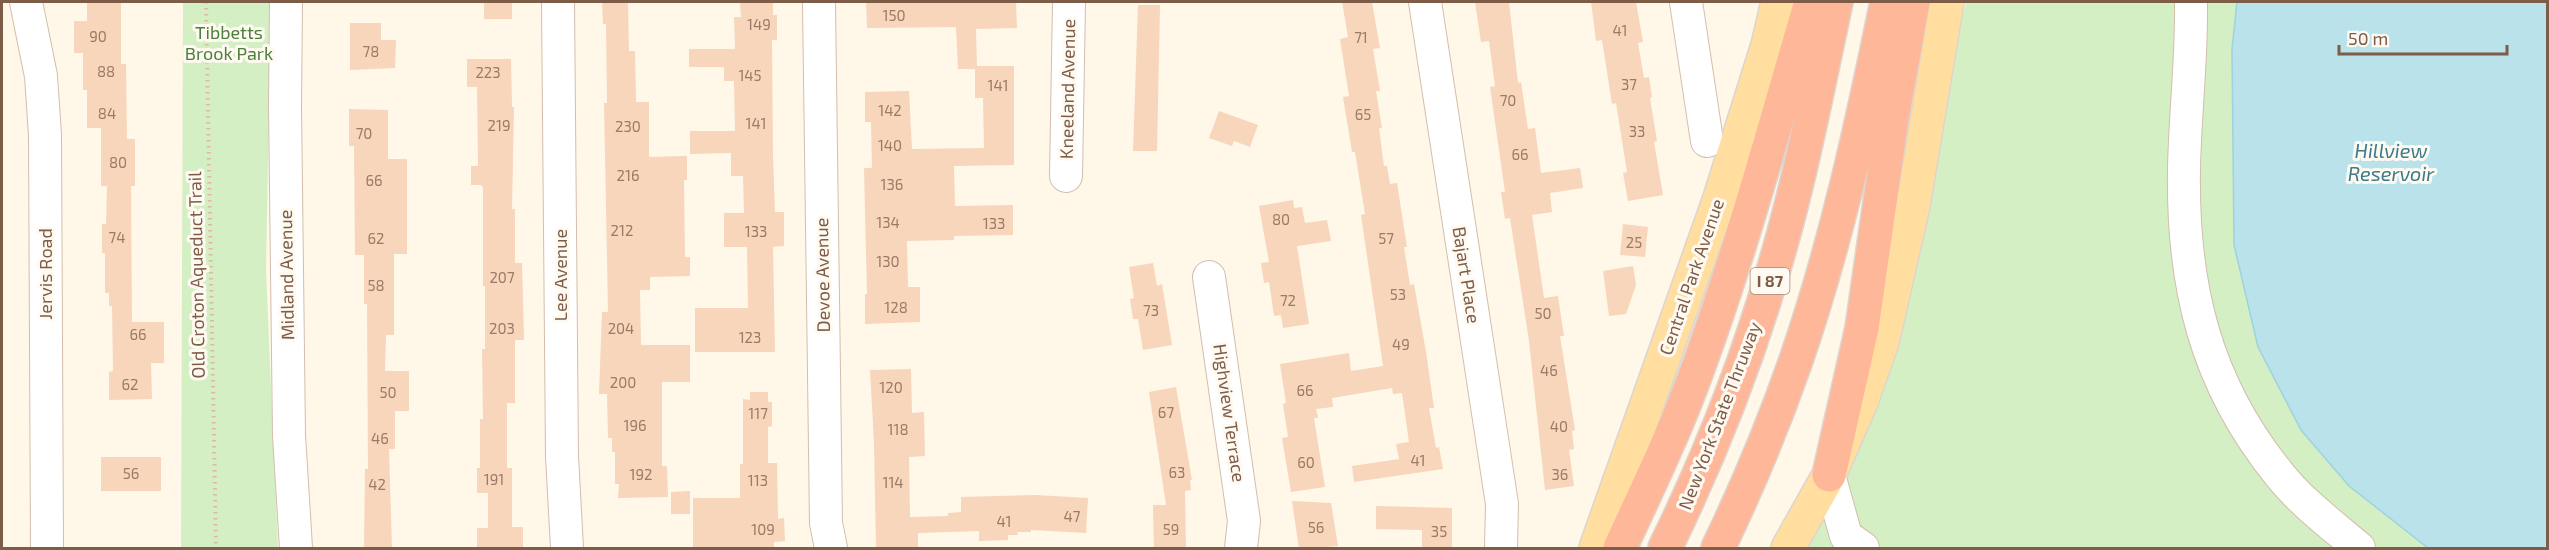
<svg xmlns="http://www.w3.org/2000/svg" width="2549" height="550" font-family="'Exo 2',sans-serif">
<rect width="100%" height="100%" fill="#fff7e8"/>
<path fill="#d4efc4" d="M183,2H271L266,271L278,548H181Z
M1966,2H2237L2232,49L2234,245L2349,486L2428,548H1804L1879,376Z"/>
<path fill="#b9e2eb" stroke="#9ed2de" stroke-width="1.5" d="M2237,2H2547V548H2428L2349,486L2301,430L2258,347L2234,245L2232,49Z"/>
<path fill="#f7d6bc" d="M87,2H121V64H126L127,139H135V186H131L132,322H164V363H151L152,399L109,400V372L113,371L112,306H109V293H105V253H102V224H106L107,186H101V128H87V90H83V53H74V21H87Z
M484,2H512V19H484Z
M602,2H628L629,51H635L636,102H649V157L687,156V180H684L685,257H690V276L650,277V290H640L641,345H690V382H662V466H667L668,497L618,498L619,484H615V452H612V438H608L607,394H599L602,312H608L604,103H607L606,24H603Z
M866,2H1016L1017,28L976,29L977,66H1014V165L954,166L955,206L1013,205V235L954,236V240L907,241L908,287H920V322L865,324V294H867L864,168H872L871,122H865V92L909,91L912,149L984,148L983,98H975V69H958L956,27L867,28Z
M1342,2H1372L1380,48L1373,49L1380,91H1376L1382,128H1379L1384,166H1387L1390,184L1397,183L1407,247H1404L1410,285L1414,284L1426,352L1434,408H1429L1436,448L1439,447L1443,469L1354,482L1352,466L1399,459L1396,444L1409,442L1402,393L1393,394L1392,388L1332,398L1333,407L1316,409L1318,418H1314L1325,487L1291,492L1282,438L1288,437L1283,404L1286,403L1280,364L1349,353L1351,371L1383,366L1361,215L1365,214L1355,152H1352L1343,97L1349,96L1340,39L1348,37Z
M1475,2H1509L1518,83L1521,82L1528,129L1535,128L1541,173L1580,168L1583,188L1550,193L1552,212L1532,215L1544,298L1558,296L1564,336H1560L1575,430L1572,431L1574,449L1569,450L1574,486L1545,490L1529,341L1510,218L1505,219L1501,192H1505L1490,87L1495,86L1489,41L1481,42Z
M1591,2H1636L1643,42L1638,43L1644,78L1649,77L1652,97L1650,98L1657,141L1654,142L1663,195L1628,201L1623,173L1627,172L1616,103L1612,104L1602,40L1596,41Z
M740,3H773V15H777V40H772L773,157L775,212H784V246L773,247L775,352H695V308H748L747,247H724V213H744L743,176H731V153L690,154V131H735L734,81H724V67H689V49H735L734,17H741Z
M1138,5H1160L1157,151H1133Z
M350,23H381V40H396L395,68L350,70Z
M467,59H511L512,107H514L512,209H515V263H522L524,340H515V403H507V468H512V527H523V549H477V528H488V493H477V468H480V419H483L482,349H485V286H483V187L481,185H471V166H478L477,87H467Z
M349,109L388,110V159H407V254H394V335H386L385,371H409V411H395V449H389L392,549H364L365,469H368L367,304H364V255H355L354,146H349Z
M1219,111L1258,125L1250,147L1234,141L1232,146L1209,138Z
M1293,200L1294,208L1302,207L1305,223L1327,220L1331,241L1297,246L1309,324L1283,328L1281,315L1274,316L1269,282L1264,283L1261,263L1269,262L1259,206Z
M1623,224L1648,227L1645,257L1620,255Z
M1153,263L1157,286L1162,284L1172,345L1143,350L1138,319H1133L1130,299L1134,298L1129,267Z
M1633,266L1636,285L1626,314L1609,316L1603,271Z
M911,369L912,413L924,412L925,456L909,457L910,517L948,516V513L961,512V497L1036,495L1088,498L1086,533L1031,530V532H1017L1018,535H1008V540L979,541V531L918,533V549H876L874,443L870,370Z
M1176,387L1192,480H1190L1191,490L1185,491L1186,549H1154L1153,505H1166L1149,392Z
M750,392H768V402H772V426L768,427V463H777L778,519L784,518L785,541L774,542V549H693V498H740V464H743V399L750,400Z
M101,457H161V491H101Z
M690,491V514H671V492Z
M1292,501L1331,503L1338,546L1299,549Z
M1376,506L1452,508V549H1422V530L1376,529Z"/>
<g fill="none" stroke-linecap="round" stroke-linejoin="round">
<g stroke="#d3beac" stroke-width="34">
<path id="minor" d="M26,2L41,76L45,135L47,548
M286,2L285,106L289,435L296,548
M558,2L562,456L567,548
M819,2L826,523L831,548
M1425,2L1502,504L1501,548
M1686,2L1707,141
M2191,2C2192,57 2185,114 2184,169C2182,285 2205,383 2279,474C2301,502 2332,525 2359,548
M1066,176L1069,2
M1209,277L1244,521L1241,548
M1829,475L1846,536L1863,548"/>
</g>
<g stroke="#ddd5cf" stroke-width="36">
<path id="major" d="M1596,548L1720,198L1768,45L1778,2
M1788,548L1829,475L1861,402L1882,342L1913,206L1947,2"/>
</g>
<g stroke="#ddd5cf" stroke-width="36">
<path id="highway" d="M1829,475L1862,328L1892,118L1913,2
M1620,548C1647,489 1676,430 1698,368C1742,248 1775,124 1811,2
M1665,548C1709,458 1746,365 1774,268C1800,181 1817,91 1836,2
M1718,548C1747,488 1773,426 1795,363C1836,245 1862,124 1887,2"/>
</g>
<path stroke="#ddb99e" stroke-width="4" stroke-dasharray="1.5 4.5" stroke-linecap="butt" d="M206,2L216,548"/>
<use href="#minor" stroke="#fff" stroke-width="32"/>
<use href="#major" stroke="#ffde9f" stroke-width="33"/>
<use href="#highway" stroke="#ffb799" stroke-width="33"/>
</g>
<g text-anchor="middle" stroke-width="6" stroke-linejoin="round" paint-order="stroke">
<g font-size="15" fill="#9c7a65">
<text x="894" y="21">150</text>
<text x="759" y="30">149</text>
<text x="1620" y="36">41</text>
<text x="98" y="42">90</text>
<text x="1361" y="43">71</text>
<text x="371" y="57">78</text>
<text x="106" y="77">88</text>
<text x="488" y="78">223</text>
<text x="750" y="81">145</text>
<text x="1629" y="90">37</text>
<text x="998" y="91">141</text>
<text x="1508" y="106">70</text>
<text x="890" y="116">142</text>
<text x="107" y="119">84</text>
<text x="1363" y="120">65</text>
<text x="756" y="129">141</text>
<text x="499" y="131">219</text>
<text x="628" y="132">230</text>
<text x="1637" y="137">33</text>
<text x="364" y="139">70</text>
<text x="890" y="151">140</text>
<text x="1520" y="160">66</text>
<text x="118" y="168">80</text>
<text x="628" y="181">216</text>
<text x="374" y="186">66</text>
<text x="892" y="190">136</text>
<text x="1281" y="225">80</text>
<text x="888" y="228">134</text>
<text x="994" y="229">133</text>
<text x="622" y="236">212</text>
<text x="756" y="237">133</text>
<text x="117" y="243">74</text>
<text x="376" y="244">62</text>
<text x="1386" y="244">57</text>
<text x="1634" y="248">25</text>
<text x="888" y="267">130</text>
<text x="502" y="283">207</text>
<text x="376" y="291">58</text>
<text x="1398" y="300">53</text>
<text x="1288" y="306">72</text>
<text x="896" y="313">128</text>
<text x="1151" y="316">73</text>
<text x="1543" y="319">50</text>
<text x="502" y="334">203</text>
<text x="621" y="334">204</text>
<text x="138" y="340">66</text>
<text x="750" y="343">123</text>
<text x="1401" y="350">49</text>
<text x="1549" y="376">46</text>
<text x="623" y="388">200</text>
<text x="130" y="390">62</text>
<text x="891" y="393">120</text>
<text x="1305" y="396">66</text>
<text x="388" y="398">50</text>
<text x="1166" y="418">67</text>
<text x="758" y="419">117</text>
<text x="635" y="431">196</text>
<text x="1559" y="432">40</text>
<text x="898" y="435">118</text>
<text x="380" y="444">46</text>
<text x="1418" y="466">41</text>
<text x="1306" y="468">60</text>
<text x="1177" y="478">63</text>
<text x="131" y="479">56</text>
<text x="641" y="480">192</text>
<text x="1560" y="480">36</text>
<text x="494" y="485">191</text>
<text x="758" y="486">113</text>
<text x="893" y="488">114</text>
<text x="377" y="490">42</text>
<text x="1072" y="522">47</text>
<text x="1004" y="527">41</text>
<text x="1316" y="533">56</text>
<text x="763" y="535">109</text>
<text x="1171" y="535">59</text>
<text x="1439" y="537">35</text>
</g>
<rect fill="#fffaf1" stroke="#a48b7b" stroke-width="1.5" x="1750.5" y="268" width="39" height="26" rx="4.5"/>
<g font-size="16" font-weight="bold" fill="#7d5c48">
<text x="1770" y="287">I 87</text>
</g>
<g font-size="18" fill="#4c7e3c" stroke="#fffaf1">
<text x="229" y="39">Tibbetts<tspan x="229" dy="21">Brook Park</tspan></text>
</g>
<g font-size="18" fill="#7d5c48" stroke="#fffaf1">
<text transform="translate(1068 89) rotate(-89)" y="6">Kneeland Avenue</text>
<text transform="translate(46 274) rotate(-90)" y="6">Jervis Road</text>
<text transform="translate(197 275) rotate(-91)" y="6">Old Croton Aqueduct Trail</text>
<text transform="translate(287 275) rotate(-91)" y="6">Midland Avenue</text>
<text transform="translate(561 275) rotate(-90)" y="6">Lee Avenue</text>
<text transform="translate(823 275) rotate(-91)" y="6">Devoe Avenue</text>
<text transform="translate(1466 275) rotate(81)" y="6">Bajart Place</text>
<text transform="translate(1692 277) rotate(-71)" y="6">Central Park Avenue</text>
<text transform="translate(1229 413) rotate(82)" y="6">Highview Terrace</text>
<text transform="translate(1720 416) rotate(-69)" y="6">New York State Thruway</text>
</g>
<g font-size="20" font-style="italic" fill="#3b7b8b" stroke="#fffaf1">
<text x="2391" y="158">Hillview<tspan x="2391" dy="23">Reservoir</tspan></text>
</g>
</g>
<rect width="2549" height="550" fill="none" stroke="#7d5c48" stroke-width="6"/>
<path d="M2339 45v9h168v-9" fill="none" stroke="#7d5c48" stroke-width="3"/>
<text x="2348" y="45" font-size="18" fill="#7d5c48" stroke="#fffaf1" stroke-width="4.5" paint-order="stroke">50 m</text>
</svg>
